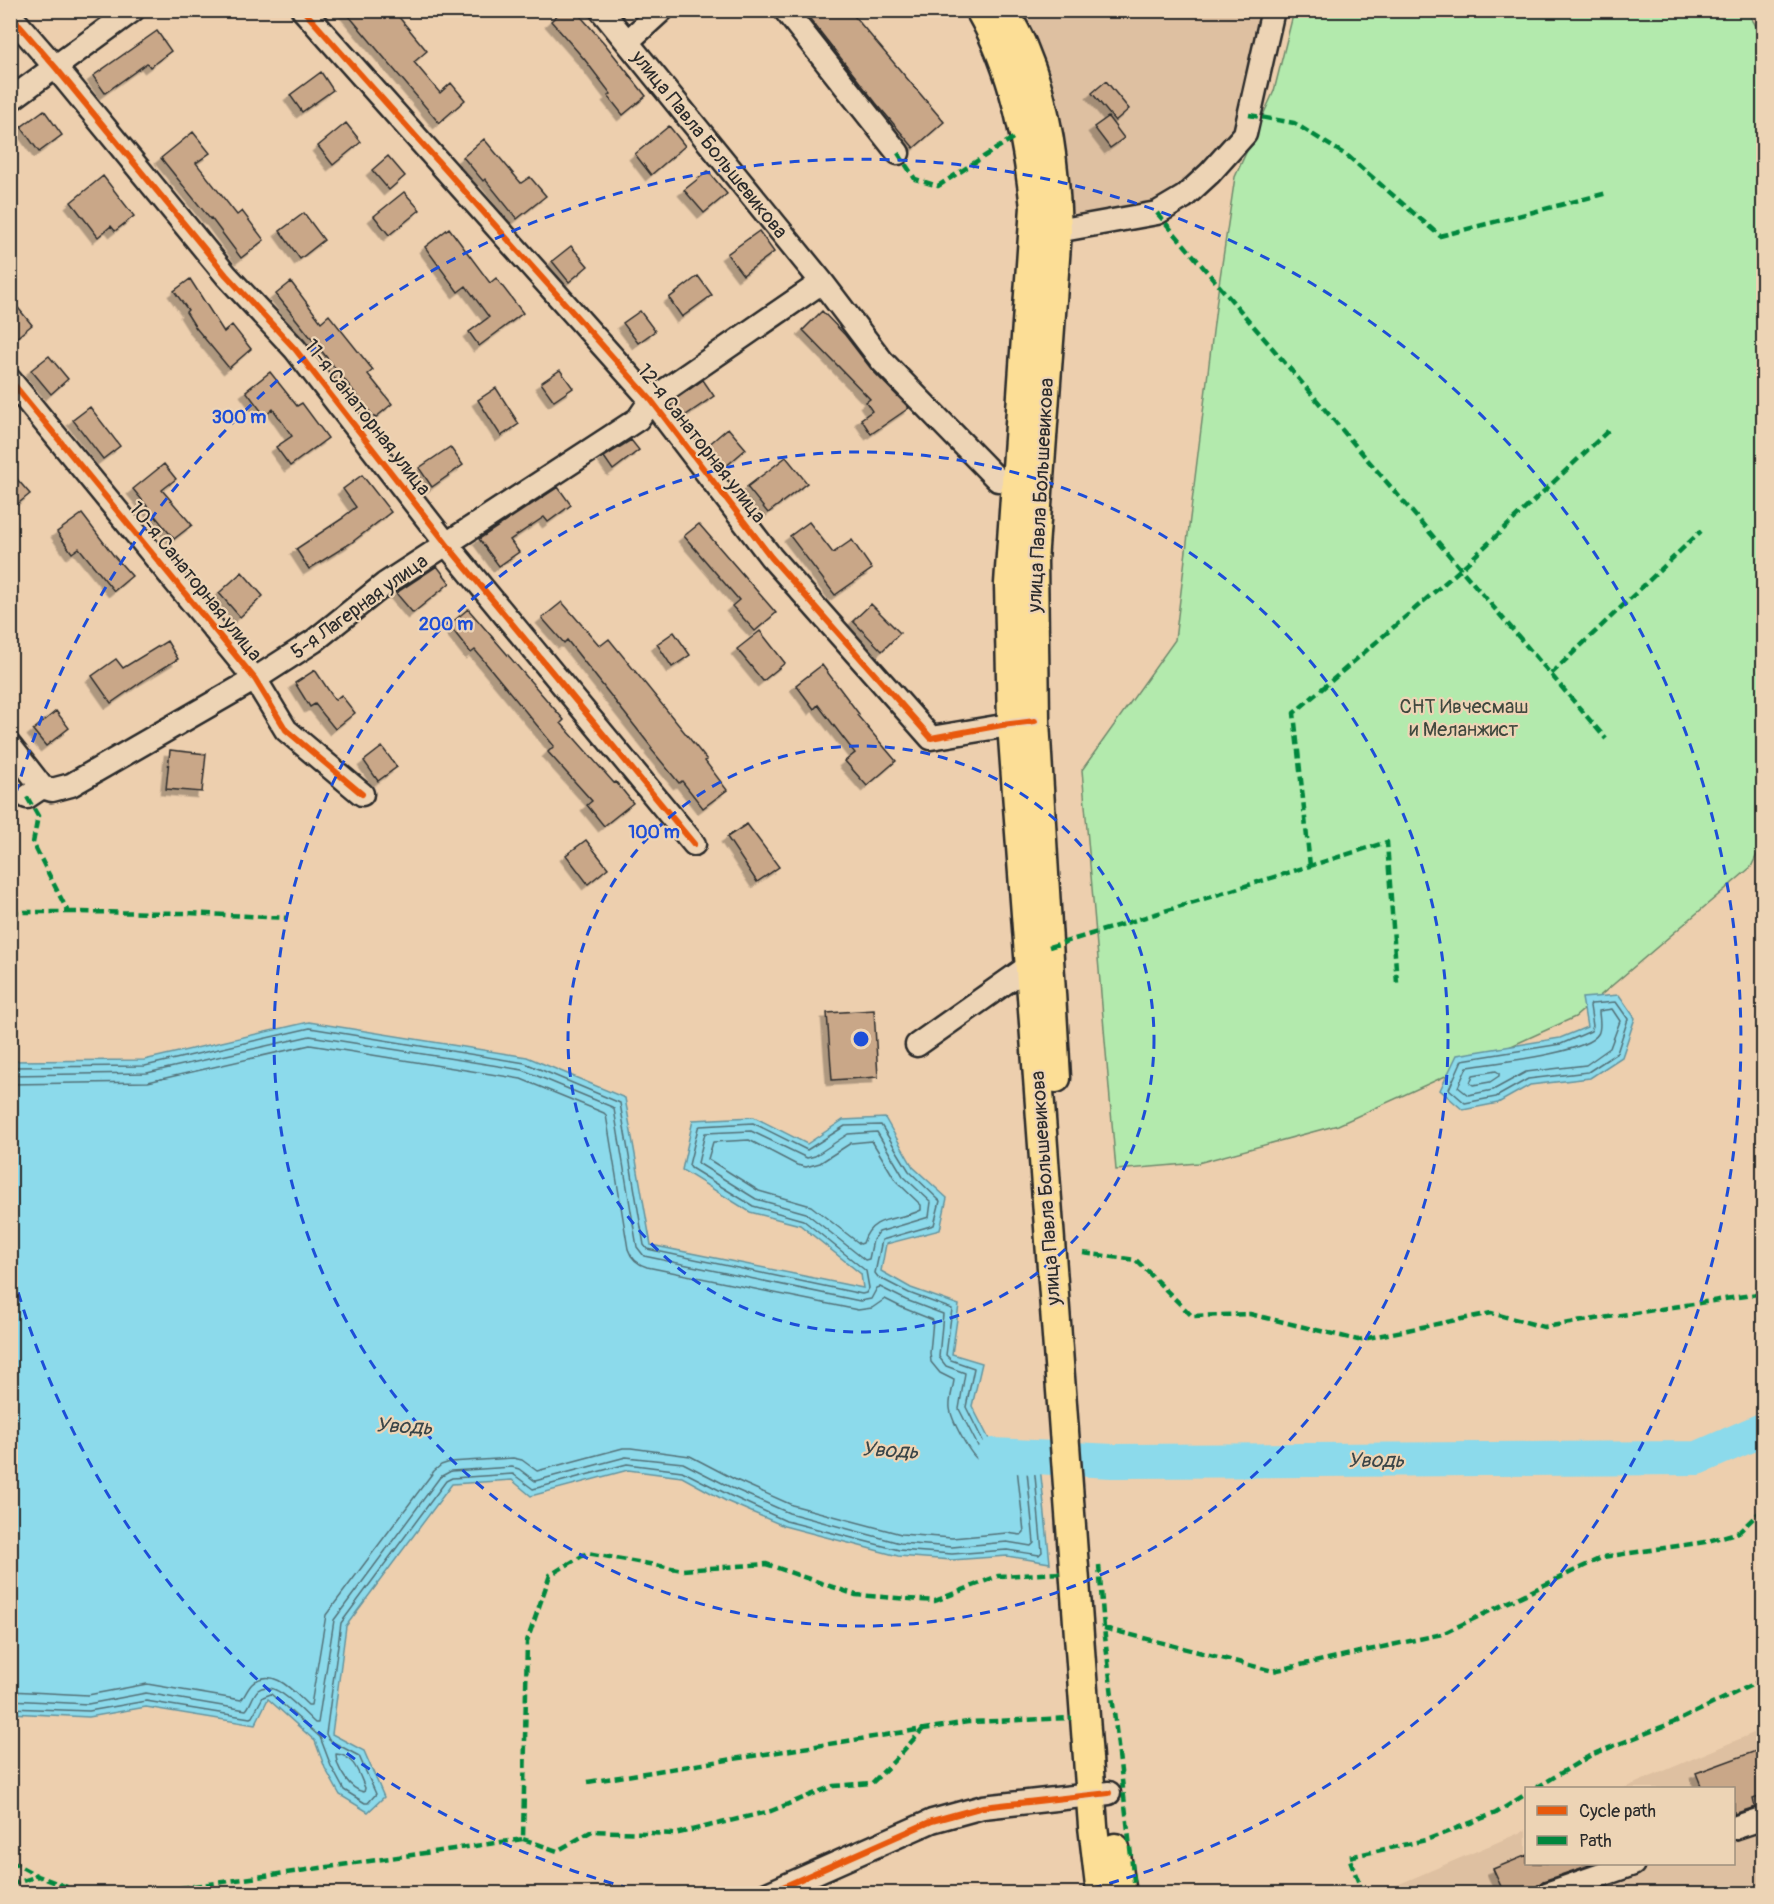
<svg xmlns="http://www.w3.org/2000/svg" width="1774" height="1904" font-family="Pangolin,sans-serif">
<defs>
<filter id="shadow"><feDropShadow dx="-5.5" dy="5.5" stdDeviation="0" flood-color="#0004"/></filter>
</defs>
<rect width="100%" height="100%" fill="#edcfae"/>
<filter id="ink" filterUnits="userSpaceOnUse"><feTurbulence type="fractalNoise" baseFrequency=".0167" numOctaves="2"/><feDisplacementMap in="SourceGraphic" scale="12" xChannelSelector="R" yChannelSelector="G"/><feConvolveMatrix kernelMatrix="1 2 1 2 8 2 1 2 1" color-interpolation-filters="sRGB"/></filter>
<g filter="url(#ink)">
<path fill="#dec0a1" d="M1018,11H1269L1241,131L1156,211L1068,221V173L1063,142Z
M1763,1729V1893L1384,1894L1383,1891L1526,1830V1864H1734V1788H1624Z"/>
<path fill="#b3eaad" stroke="#6f8a6c" stroke-width="1.5" d="M1294,11H1747L1764,39V840L1751,867L1575,1017L1338,1125L1198,1163L1116,1170L1082,770L1175,640L1218,291L1235,177L1274,91Z"/>
<path fill="#8cdaeb" stroke="#65949e" stroke-width="1.5" d="M1619,995L1635,1018L1622,1057L1590,1078L1530,1085L1498,1103L1463,1110L1440,1090L1457,1055L1560,1038L1587,1027L1582,998Z
M309,1022L527,1057L625,1098L651,1245L863,1288L861,1274L800,1225L750,1212L682,1170L693,1120L754,1117L807,1144L843,1120L885,1118L913,1167L947,1198L940,1230L886,1244L881,1271L911,1288L959,1305L952,1354L982,1363L972,1406L990,1441L1038,1447L1050,1563L1007,1556L952,1560L898,1556L784,1526L726,1501L682,1477L628,1470L531,1496L512,1480L452,1484L346,1626L332,1734L364,1751L384,1797L368,1812L340,1795L325,1768L315,1741L268,1699L255,1725L146,1707L89,1717L11,1713V1061L144,1060Z"/>
<g fill="none" stroke-linecap="round" stroke-linejoin="round">
<path stroke="#527178" stroke-width="1.5" d="M1616,1002L1628,1019L1617,1053L1588,1072L1528,1079L1496,1097L1465,1103L1449,1089L1462,1060L1561,1044L1591,1031L1593,1026L1590,1006L1591,1004Z
M1612,1009L1620,1021L1610,1048L1586,1065L1526,1072L1493,1090L1468,1095L1458,1087L1467,1067C1492,1063 1586,1054 1598,1034C1602,1027 1599,1018 1599,1011Z
M10,1067L145,1066L310,1028L525,1063L620,1103L644,1245L647,1249L862,1294L866,1293L869,1288L866,1271L803,1220L753,1206L691,1168L689,1165L698,1128L700,1126L753,1123L807,1150L845,1126L881,1125L909,1171L940,1201L934,1225L882,1240L875,1273L878,1277L909,1293L952,1309L946,1355L951,1360L974,1368L966,1407L984,1443L989,1447L1030,1452L1033,1454L1042,1552L1039,1555L1007,1550L952,1554L899,1550L786,1521L729,1495L682,1471L627,1464L533,1489L513,1474L452,1478L446,1481L341,1623L326,1734L329,1740L359,1756L376,1794L368,1803H365L344,1790L331,1766L320,1737L271,1694L263,1697L252,1717L250,1718L146,1701L89,1711L10,1708
M1496,1071L1499,1073V1076L1490,1082L1473,1085L1470,1083L1473,1075Z
M10,1075L147,1073L310,1036L523,1070L612,1107L614,1109L637,1247L644,1256L860,1301L871,1299L877,1288L880,1287L906,1300L943,1314L939,1357L946,1366L965,1373L959,1409L979,1448L987,1454L1023,1459L1026,1461L1034,1543L1031,1546L1007,1542L952,1547L900,1543L789,1513L732,1488L683,1463L626,1457L535,1481L519,1469L512,1467L451,1471L440,1477L334,1620L318,1723H315C304,1713 273,1677 258,1690C252,1696 251,1705 246,1710L146,1693L88,1704L10,1700
M10,1084L148,1082L310,1045L521,1079L604,1113L606,1115L628,1249C631,1258 637,1264 647,1267L858,1310L872,1308L885,1299L903,1308L933,1320L930,1353L931,1362L940,1373L954,1380C953,1389 949,1399 950,1408C951,1419 970,1456 980,1461C991,1467 1006,1464 1017,1468L1024,1532L1021,1535L1007,1533L952,1538L901,1534L792,1505L736,1480L690,1456L631,1448H623L537,1471L522,1460L513,1458L450,1462L441,1465L434,1471L326,1615L311,1705H308C294,1692 272,1665 252,1684C247,1689 245,1696 241,1700L147,1684L88,1695L10,1691
M751,1131L807,1158L815,1156L848,1134L877,1132L903,1176L931,1202L929,1217L879,1232L873,1240L869,1259L865,1260L806,1213L756,1199L698,1163L705,1133Z
M749,1140L797,1165L806,1167L820,1163L851,1143L872,1141L896,1181L921,1205V1210C899,1222 872,1213 863,1243L860,1244L811,1206L759,1191L708,1159L713,1142Z
M336,1754C354,1755 359,1774 365,1788L364,1792C350,1790 336,1768 336,1754Z"/>
<path stroke="#8cdaeb" stroke-width="34" d="M993,1455L1113,1461L1698,1458L1764,1429"/>
</g>
<path fill="#c9a788" stroke="#2b2b2b" stroke-width="1.5" filter="url(#shadow)" d="M344,10H393L427,51L414,62L440,93L451,83L465,100L439,123Z
M563,10H575L605,44L646,96L623,115L608,96L611,94L585,60L551,21Z
M803,10H849L944,122L914,148L876,103Z
M157,31L171,51L150,67L147,63L105,93L93,76Z
M321,72L333,90L302,112L290,95Z
M1106,81L1129,109L1115,121L1092,93Z
M44,110L62,135L39,152L21,127Z
M1108,117L1124,138L1110,148L1094,127Z
M346,123L361,142L333,165L318,146Z
M669,126L685,146L651,175L635,154Z
M193,132L210,153L196,163L237,215L242,211L264,240L241,258L211,218L210,219L161,158Z
M484,139L521,183L530,177L546,196L517,219L485,179L483,181L463,157Z
M388,156L405,176L389,190L372,170Z
M708,171L727,194L704,213L684,190Z
M103,176L134,216L115,231L111,226L98,237L71,202Z
M404,192L420,210L389,235L374,216Z
M304,213L324,240L300,259L280,231Z
M449,228L490,283L496,278L523,313L479,346L469,332L489,317L466,286L458,292L425,247Z
M759,231L774,252L743,275L727,254Z
M571,246L588,266L569,282L552,261Z
M698,276L712,295L682,317L669,298Z
M190,279L224,332L232,325L251,349L229,368L196,328L186,312L188,310L174,291Z
M291,282L321,322L329,315L373,370L368,374L392,404L375,418L276,294Z
M10,298L32,325L10,343Z
M640,311L655,331L638,343L623,323Z
M822,311L845,335L872,370L909,408L871,434L861,419L872,411L866,402L870,399L803,330Z
M49,356L68,379L51,394L31,370Z
M560,370L573,388L554,401L541,383Z
M270,372L297,406L302,403L328,438L290,466L276,447L292,436L273,409L265,416L246,391Z
M703,380L714,396L683,417L673,401Z
M496,388L519,424L501,436L478,400Z
M90,407L120,446L103,459L73,420Z
M728,428L746,449L724,468L706,447Z
M631,440L639,450L613,470L604,457Z
M450,447L463,465L432,487L419,468Z
M786,457L807,483L768,513L747,487Z
M164,464L176,479L162,490L192,525L174,539L133,489Z
M10,471L30,494L10,510Z
M362,475L391,512L351,543L309,569L296,549L343,518V517L356,507L343,489Z
M558,487L571,505L548,522L544,517L510,540L519,552L499,566L479,539Z
M82,514L114,556L132,576L114,591L79,548L72,553L57,532Z
M809,522L833,553L852,540L872,569L835,595L790,536Z
M699,524L776,613L755,631L732,606L739,600L684,536Z
M437,566L450,583L413,613L396,593Z
M242,572L263,596L240,617L219,593Z
M562,602L600,646L609,639L707,760L705,761L727,790L703,808L682,781L679,783L651,749L652,748L567,640L564,643L542,618Z
M871,604L900,633L882,651L853,621Z
M468,609L564,720L561,723L614,783L616,782L633,803L604,826L587,805L592,801L548,752L554,746L475,650L471,653L449,625Z
M760,631L785,663L763,681L737,649Z
M674,632L690,655L672,667L657,644Z
M167,641L178,659L147,678L111,703L92,676L116,659L123,668Z
M822,665L859,714L857,715L896,761L867,786L845,761L855,753L818,705L814,709L796,685Z
M315,670L335,700L341,695L355,713L335,729L315,704L310,707L295,683Z
M56,711L69,728L46,746L33,730Z
M382,747L397,767L378,781L364,761Z
M170,750L206,754L202,792L166,789Z
M747,824L779,867L757,882L727,837Z
M586,840L608,868L588,884L566,855Z
M874,1010L878,1077L832,1080L827,1013Z
M1764,1748V1795L1753,1799L1755,1807L1734,1814V1788H1702L1696,1773Z
M1527,1855V1863L1593,1864L1543,1881L1535,1888L1522,1893H1504L1493,1869Z"/>
<g fill="none" stroke-linecap="round" stroke-linejoin="round">
<g stroke="#2b2b2b" stroke-width="27">
<path id="minor" d="M303,10L651,400L771,557L931,738L1027,722
M601,10L822,282L882,361L998,480L1016,481
M785,10L898,153
M10,15L56,68L226,275L295,349L452,551L694,844
M627,42L662,10
M10,100L133,10
M1057,231L1157,213L1184,197L1210,173L1245,134L1273,10
M10,380L255,679L286,730L362,794
M10,746L42,787
M27,797L42,787L52,790L71,785L255,679L314,641L385,584L638,419L651,400L822,282
M917,1045L1029,966
M1734,1828L1764,1818
M767,1894L932,1821L983,1807L1109,1793
M1547,1894L1633,1864"/>
</g>
<g stroke="#2b2b2b" stroke-width="33">
<path id="major" d="M980,10C1015,71 1027,139 1035,207L1009,584L1012,724L1093,1826L1101,1894
M1004,10C1010,23 1018,35 1023,48C1048,106 1055,169 1057,231L1033,561L1035,721L1056,1078
M1115,1848L1122,1894"/>
</g>
<use href="#minor" stroke="#edd4b5" stroke-width="22"/>
<use href="#major" stroke="#fcde96" stroke-width="28"/>
<path stroke="#00873e" stroke-width="4.5" stroke-dasharray="9 4.5" stroke-linecap="butt" d="M1249,115L1294,123L1349,157L1440,236L1607,193
M898,153L915,179L938,186L1016,136
M1157,213L1606,739
M1551,674L1701,531
M1310,866L1294,713L1461,569L1610,429
M10,912H68L33,843L38,816L27,797
M68,912L187,913L287,918
M1049,947L1387,842L1397,983
M1083,1253L1136,1260L1192,1316L1250,1314L1358,1340L1491,1313L1544,1327L1764,1293
M1099,1565L1104,1628L1134,1881L1136,1894
M1104,1628L1273,1671L1442,1634L1603,1557L1705,1542L1739,1532L1764,1508
M588,1782L968,1722L1072,1718
M1536,1788L1591,1755L1677,1721L1764,1679
M523,1839L557,1851L592,1831L675,1834L771,1811L833,1786L872,1783L894,1761L923,1729
M10,1861L38,1876L85,1894
M10,1885L38,1876
M139,1894L523,1839L527,1641L550,1575L587,1553L683,1570L766,1564L856,1595L935,1601L998,1576L1063,1573
M1363,1894L1349,1857L1426,1840L1496,1813L1526,1794"/>
<g stroke="#edd4b5" stroke-width="10">
<path id="cycleway" d="M303,10L651,400L771,557L931,738L1002,725L1035,721
M10,15L56,68L226,275L295,349L452,551L694,844
M10,380L255,679L286,730L362,794
M767,1894L932,1821L983,1807L1109,1793"/>
</g>
<use href="#cycleway" stroke="#e8590c" stroke-width="6"/>
</g>
</g>
<g fill="none" stroke="#1d4ed8" stroke-width="3" stroke-dasharray="10 8">
<circle cx="861" cy="1039" r="293"/>
<circle cx="861" cy="1039" r="587"/>
<path d="M648 1893A880 880 0 0 1 11 1267M11 811A880 880 0 1 1 1074 1893"/>
</g>
<g text-anchor="middle" stroke-width="4.5" stroke-linejoin="round" paint-order="stroke">
<g font-size="20" fill="#2b2b2b" stroke="#edd4b5">
<text transform="translate(710 144) rotate(51)" y="7">улица Павла Большевикова</text>
<text transform="translate(368 417) rotate(52)" y="7">11-я Санаторная улица</text>
<text transform="translate(702 443) rotate(52)" y="7">12-я Санаторная улица</text>
<text transform="translate(1040 495) rotate(-87)" y="7">улица Павла Большевикова</text>
<text transform="translate(196 581) rotate(51)" y="7">10-я Санаторная улица</text>
<text transform="translate(359 606) rotate(-36)" y="7">5-я Лагерная улица</text>
<text transform="translate(1045 1188) rotate(-94)" y="7">улица Павла Большевикова</text>
</g>
<g font-size="20" fill="#3f483e" stroke="#edd4b5">
<text x="1464" y="713">СНТ Ивчесмаш<tspan x="1464" dy="23">и Меланжист</tspan></text>
</g>
<g font-size="21" font-style="italic" fill="#3a4548" stroke="#edd4b5">
<text transform="translate(404 1426) rotate(3)" y="7">Уводь</text>
<text transform="translate(890 1450) rotate(3)" y="7">Уводь</text>
<text x="1376" y="1467">Уводь</text>
</g>
</g>
<circle cx="861" cy="1039" r="9" fill="#1d4ed8" stroke="#edd4b5" stroke-width="3"/>
<g font-size="18" text-anchor="middle" font-weight="bold" fill="#1d4ed8" stroke="#edd4b5" stroke-width="4.5" stroke-linejoin="round" paint-order="stroke">
<text x="239" y="423">300 m</text>
<text x="446" y="630">200 m</text>
<text x="654" y="838">100 m</text>
</g>
<rect width="1774" height="1904" fill="none" stroke="#edd4b5" stroke-width="36"/>
<rect x="18" y="18" width="1738" height="1868" fill="none" stroke="#2b2b2b" stroke-width="2" filter="url(#ink)"/>
<rect x="1525" y="1787" width="210" height="78" fill="#edd4b5" stroke="#9f907e" stroke-width="1.5"/>
<rect x="1537" y="1806" width="30" height="9" fill="#e8590c" stroke="#9f907e" stroke-width="1.5"/>
<text x="1579" y="1817" font-size="18" fill="#2b2b2b">Cycle path</text>
<rect x="1537" y="1836" width="30" height="9" fill="#00873e" stroke="#9f907e" stroke-width="1.5"/>
<text x="1579" y="1847" font-size="18" fill="#2b2b2b">Path</text>
</svg>
